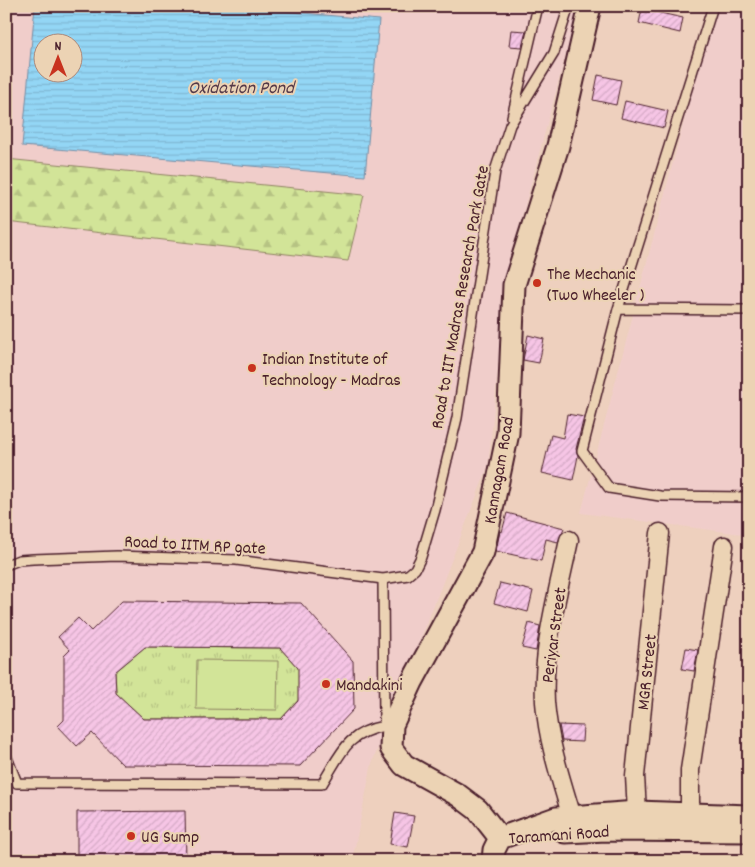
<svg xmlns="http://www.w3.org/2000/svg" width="755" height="867" font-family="Dekko,sans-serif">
<defs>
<pattern id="forest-firs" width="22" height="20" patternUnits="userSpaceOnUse" patternTransform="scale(1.25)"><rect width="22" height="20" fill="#d2e498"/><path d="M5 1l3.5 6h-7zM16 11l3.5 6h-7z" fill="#b6c383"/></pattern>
<pattern id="park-tufts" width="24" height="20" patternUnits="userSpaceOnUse" patternTransform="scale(1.25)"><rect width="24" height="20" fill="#d2e498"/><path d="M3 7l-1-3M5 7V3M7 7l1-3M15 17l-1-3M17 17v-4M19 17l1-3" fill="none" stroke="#b6c383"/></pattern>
<pattern id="water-rules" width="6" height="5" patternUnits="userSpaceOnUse" patternTransform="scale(1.25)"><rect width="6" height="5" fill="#93d6f5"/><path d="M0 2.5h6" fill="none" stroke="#80b7d2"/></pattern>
<pattern id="building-hatch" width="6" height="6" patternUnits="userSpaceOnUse" patternTransform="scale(1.25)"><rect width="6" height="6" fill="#f6c5e5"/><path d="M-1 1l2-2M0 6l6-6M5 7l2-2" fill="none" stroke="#d4a9c5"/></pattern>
</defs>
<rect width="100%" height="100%" fill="#eed0be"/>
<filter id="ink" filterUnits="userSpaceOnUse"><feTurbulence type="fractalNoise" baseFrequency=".02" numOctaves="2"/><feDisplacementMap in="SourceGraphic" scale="10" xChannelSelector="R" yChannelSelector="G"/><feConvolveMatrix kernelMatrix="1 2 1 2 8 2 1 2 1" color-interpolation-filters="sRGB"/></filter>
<g filter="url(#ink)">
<path fill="#f0cdca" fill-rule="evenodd" d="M6,6H579L508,269L488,467L372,763L352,861H6ZM42,42H72V72H42Z
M714,6H749V535L581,513Z"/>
<path fill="url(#forest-firs)" stroke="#8e8262" d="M6,159L364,195L348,261L6,222Z"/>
<path fill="url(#park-tufts)" stroke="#8e8262" d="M145,647L280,648L307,678V690L281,719H144L116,693L115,672Z"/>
<path fill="#d2e498" stroke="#8e8262" d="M197,660L278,661L277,710L196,709Z"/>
<path fill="url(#water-rules)" stroke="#768da4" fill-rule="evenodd" d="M35,6H227L379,20L365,176L22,146ZM42,42H72V72H42Z"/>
<path fill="url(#building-hatch)" stroke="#4a1f2b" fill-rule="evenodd" d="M642,9L683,18L680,33L639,23Z
M511,30L526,31L522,47L509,46Z
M598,75L621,80L616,105L593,100Z
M625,101L668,111L664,128L621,118Z
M528,335L544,339L539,363L523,360Z
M567,414L584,417L576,449L578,456L573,480L542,473L551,435L563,438Z
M507,513L564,528L558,542L546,539L541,561L496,551L500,531L502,532Z
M500,583L533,591L528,612L494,603Z
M122,601L301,603L353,661L354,709L300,766L123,765L92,733L77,746L58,726L64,720V656L70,650L58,637L78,618L91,631ZM145,647L280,648L298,668V701L281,719H144L116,693L115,672Z
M529,623L540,626L536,651L522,648Z
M686,648L698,650L694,671L682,669Z
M559,725L583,726L582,742L562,741Z
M185,811L186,861H77V812Z
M395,813L414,816L408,847L390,844Z"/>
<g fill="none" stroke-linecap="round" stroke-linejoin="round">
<g stroke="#4a1f2b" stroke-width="12">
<path id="service" d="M713,6L618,309L582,451L609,488L660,496L749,497
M512,117L538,6
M618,309L749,310
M6,565L19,560L33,559L117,556L236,560L383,579L408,575L415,569L421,557L435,510L457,418L495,171L510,125L554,53L569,6
M6,755L17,783L322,784C341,754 346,733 384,726L383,579"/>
</g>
<g stroke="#4a1f2b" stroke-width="21">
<path id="minor" d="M569,540C558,593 542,648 545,702C548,741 561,780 572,817
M637,812L635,776L660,533
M690,815V770L724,546"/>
</g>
<g stroke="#4a1f2b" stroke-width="25">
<path id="tertiary" d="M565,832L606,830L749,831
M500,838L478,810L458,795L404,765L391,748L392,725L412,682L483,552L508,433L514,285L558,146L590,6
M500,838L556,818L637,812L749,816
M493,861L494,850L500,838"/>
</g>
<use href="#service" stroke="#ecd3b4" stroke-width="9"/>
<use href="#minor" stroke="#ecd3b4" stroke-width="18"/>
<use href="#tertiary" stroke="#ecd3b4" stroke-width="21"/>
</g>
</g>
<g fill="#c8321e" stroke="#ecd3b4" stroke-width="2">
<circle cx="537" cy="283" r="5"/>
<circle cx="252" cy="368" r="5"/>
<circle cx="326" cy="684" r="5"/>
<circle cx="131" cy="836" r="5"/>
</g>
<g text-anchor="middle" stroke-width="4" stroke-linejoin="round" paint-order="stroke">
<g font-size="18" fill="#4a1f2b" stroke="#ecd3b4" text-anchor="start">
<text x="547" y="279">The Mechanic<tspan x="547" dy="21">(Two Wheeler )</tspan></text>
<text x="262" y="364">Indian Institute of<tspan x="262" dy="21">Technology - Madras</tspan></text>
<text x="336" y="690">Mandakini</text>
<text x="141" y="842">UG Sump</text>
</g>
<g font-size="18" fill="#4a1f2b" stroke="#ecd3b4">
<text transform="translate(459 297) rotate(-80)" y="6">Road to IIT Madras Research Park Gate</text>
<text transform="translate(498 470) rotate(-80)" y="6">Kannagam Road</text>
<text transform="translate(195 544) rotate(3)" y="6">Road to IITM RP gate</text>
<text transform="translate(553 635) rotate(-82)" y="6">Periyar Street</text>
<text transform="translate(646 672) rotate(-84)" y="6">MGR Street</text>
<text transform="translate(559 834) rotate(-4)" y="6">Taramani Road</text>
</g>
<g font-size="19" font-style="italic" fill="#553a49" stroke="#ecd3b4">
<text x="241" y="93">Oxidation Pond</text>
</g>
</g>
<rect width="755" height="867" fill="none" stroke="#ecd3b4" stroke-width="25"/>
<rect x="12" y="12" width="730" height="842" fill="none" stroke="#4a1f2b" stroke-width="2" filter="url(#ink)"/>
<g transform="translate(58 58)"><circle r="24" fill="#ecd3b4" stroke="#ab8b7d"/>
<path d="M0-4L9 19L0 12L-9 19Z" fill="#c8321e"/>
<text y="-8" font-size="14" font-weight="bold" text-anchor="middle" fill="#4a1f2b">N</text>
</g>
</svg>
